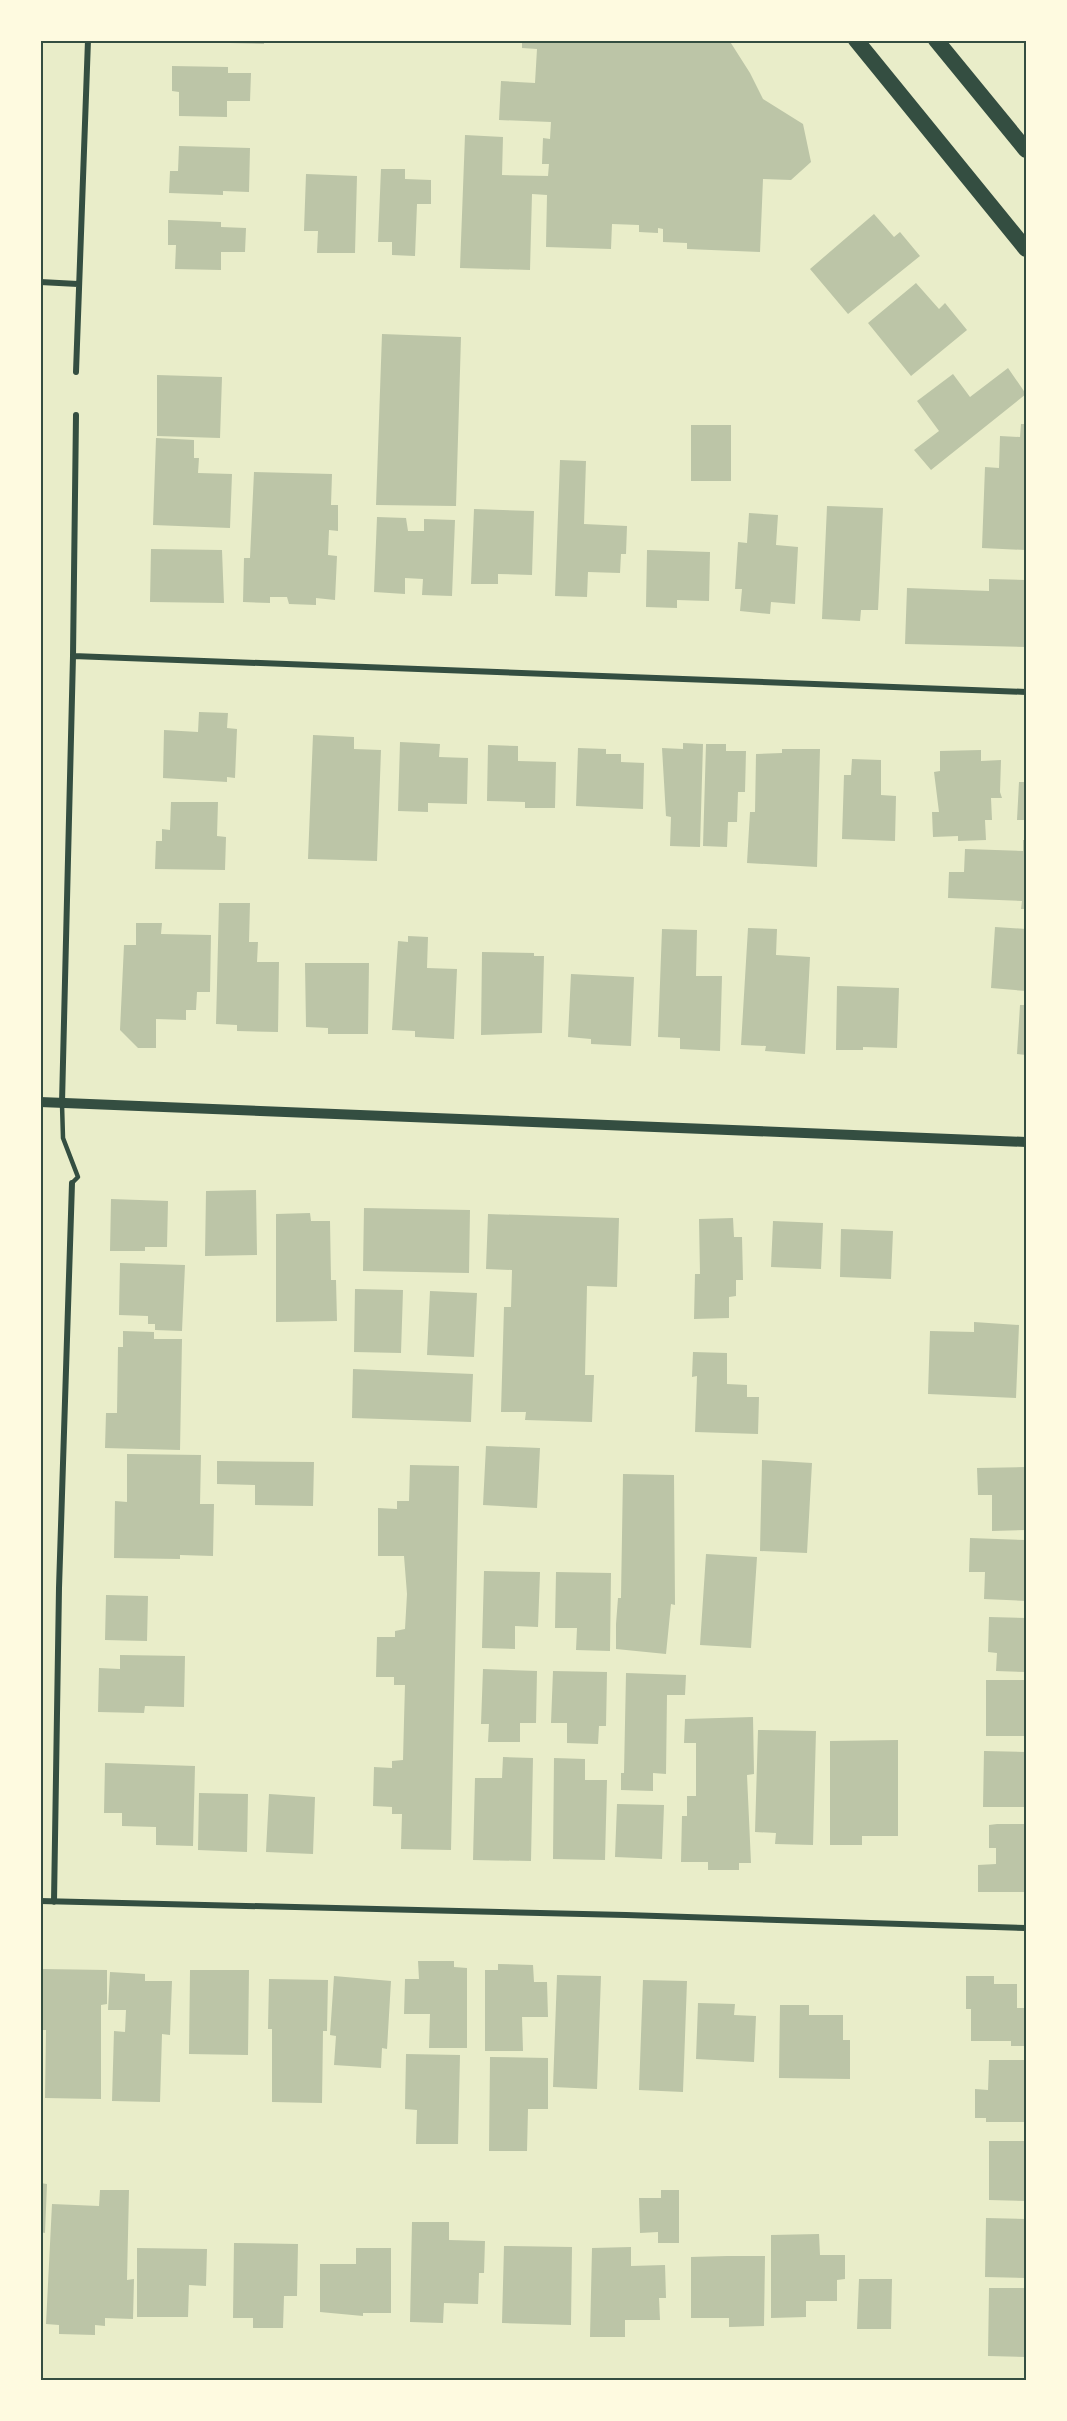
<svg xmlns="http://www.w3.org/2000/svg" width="1067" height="2421" font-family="Roboto,sans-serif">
<rect width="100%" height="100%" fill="#e9edc9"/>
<path fill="#bcc5a7" d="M195,40H264V44L195,42Z
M522,40H729L750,73L763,99L803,124L811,162L791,180L763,179L760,252L687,249V243L663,242V229L658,228V233L639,232V225L612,224L611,249L546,247L547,195L532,194L530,270L460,268L465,135L503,137L502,175L548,176L549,164H542L543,138L550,139L551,122L499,120L501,81L535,83L537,49L522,48Z
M172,66L228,67V73H251L250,101H227V117L179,116V92L172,91Z
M179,146L250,148L249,192L223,191V195L169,193L170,171H178Z
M381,169H405V179L431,180V204H417L415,256L392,255V242H378Z
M306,174L357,176L355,253H317L318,231H304Z
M874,214L894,237L900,232L920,256L848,314L810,269Z
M168,220L221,222V227L246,228L245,252H221V270L175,269L176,245H168Z
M916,283L939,309L945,303L967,330L911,376L868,323Z
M382,334L461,337L456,506L376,505Z
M1008,368L1026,394L931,470L914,450L939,431L917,401L953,374L970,397Z
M157,375L222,377L220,438L157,436Z
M1021,424H1026V550L982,548L985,467L999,468L1000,436L1020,437Z
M691,425H731V481H691Z
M156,438L194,440V458H199L198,473L232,474L230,528L153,525Z
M560,460L586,461L584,524L627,526L626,554H621L620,573L588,572L587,597L555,596Z
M254,472L332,474L331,505H338V531L329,530L328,555L337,556L335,600L316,598V605L289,604L287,597H270V603L243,602L244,558H250Z
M827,506L883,508L878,610H861L860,621L822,619Z
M474,509L534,511L532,575L498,574V584H471Z
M749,513L778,515L776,545L798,547L795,604L771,602L770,614L740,611L742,589H735L738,542L747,543Z
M377,517L406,518L408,531H424V519L455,520L452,596L422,595L423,579L405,578V594L374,592Z
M151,549L222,550L224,603L150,602Z
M647,550L710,552L709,601L677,600V608L646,607Z
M989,579L1026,580V647L905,644L907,588L989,591Z
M199,712L228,713L227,728L237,729L235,778L227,777V782L163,778L164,730L198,732Z
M313,735L354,737V749L381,750L377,861L308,859Z
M400,742L440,744L439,757L468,758L467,804L428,803V812L398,811Z
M683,743L703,744L700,847L670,846L671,817L666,816L662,748L683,749Z
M706,744H726V751H746L745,792H738L737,822H728L727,847L703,846Z
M488,745L518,746V761L556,762L555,808H525V802L487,801Z
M578,748L606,749V754H621V762L644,763L643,809L576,806Z
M782,749H820L817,867L747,863L750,812H755L756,754L782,753Z
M981,750V761L1001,760L1000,792L1002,798H991L992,820H985L986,840L958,841V836L933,837L932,812H939L934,772L940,771V751Z
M852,759L881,760V795L896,796L895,841L842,839L844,775H851Z
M1019,782H1026V820H1017Z
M171,802H218L217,836L226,837L225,870L155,869L156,841H162V829L170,830Z
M1023,840H1026V909H1021L1022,901L948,898L949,872H964L965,849L1023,851Z
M219,903H250L249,942H258L257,962H279L278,1032L237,1031V1025L216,1024Z
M136,923H162L161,934L211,935L210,992H197L196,1010H186V1020L156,1019V1048H138L120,1030L124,945H136Z
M995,927L1026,929V991L991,988Z
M748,928L777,929L776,955L810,957L805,1054L765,1051L766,1046L741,1045Z
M662,929L697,930L696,976H722L720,1051L680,1049V1038L658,1037Z
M408,936L428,937L427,968L457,969L454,1039L415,1037V1031L392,1030L398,941L408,942Z
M482,952L534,953V956H544L542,1033L481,1035Z
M305,963H369L368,1034H328V1028L306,1027Z
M571,974L634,977L631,1046L591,1044V1039L568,1037Z
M837,986L899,988L897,1048L863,1047V1050H836Z
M1020,1005H1026V1055L1017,1054Z
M256,1190L257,1255L205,1256L206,1191Z
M111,1199L168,1201L167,1247H145V1251H110Z
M364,1208L470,1210L469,1273L363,1271Z
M310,1213L311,1221H330L331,1280H336L337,1321L276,1322V1214Z
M488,1214L619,1218L617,1287L587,1286L585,1375H594L592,1422L525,1420L526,1412H501L504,1307H511L512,1270L486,1269Z
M733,1218L734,1237H742L743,1280H736V1296L729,1297V1318L694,1319L695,1274H700L699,1219Z
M773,1221L823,1223L821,1269L771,1267Z
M841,1229L893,1231L891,1279L840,1277Z
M120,1263L185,1265L182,1331L155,1330V1324H148V1316L119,1315Z
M355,1289L403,1290L401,1353L354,1352Z
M430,1291L477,1293L474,1357L427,1355Z
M974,1322L1019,1325L1016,1398L928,1394L930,1331L974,1332Z
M123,1331L154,1332V1339H182L180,1450L105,1448L106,1413H117L118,1347H123Z
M693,1352L727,1353V1384L747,1385V1397H759L758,1434L695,1432L697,1376L692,1377Z
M353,1369L473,1374L471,1422L352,1418Z
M486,1446L540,1448L537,1508L483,1505Z
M127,1454L201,1455L200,1504H214L213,1556L180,1555V1559L114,1558L115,1501L127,1502Z
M762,1460L812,1463L807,1553L760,1551Z
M217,1461L314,1462L313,1506L255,1505V1485L217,1484Z
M410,1465L459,1466L451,1850L401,1849L402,1814H392V1807L373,1806L374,1767L392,1768V1761L403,1760L404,1721L405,1685H394V1677H376L377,1637H395V1631L405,1629L407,1594L404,1556H378V1508L397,1509V1501H409Z
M1026,1467V1530L992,1531V1495H978L977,1468Z
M623,1474L674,1475L675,1605L671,1604L666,1654L616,1649V1624L618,1598H621Z
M970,1538L1026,1540V1601L984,1599L985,1572H969Z
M706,1554L757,1557L751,1648L700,1645Z
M484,1571L540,1572L538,1627L515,1626V1649L482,1648Z
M556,1572L611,1573L610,1651L576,1650L577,1628H555Z
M106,1595L148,1596L147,1641L105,1640Z
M989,1617L1026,1618V1672L996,1671L997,1653L988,1652Z
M120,1655L185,1656L184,1707L145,1706L144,1713L98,1712L99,1668L120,1669Z
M483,1669L537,1671L536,1723H520V1742H488L489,1724H481Z
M553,1671L607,1672L606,1726H599L598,1744L567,1743V1723H551Z
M626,1673L686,1675L685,1695H667L666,1774L653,1773V1791L621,1790V1773H624Z
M986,1680H1026V1736H986Z
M753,1717L754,1774L747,1775L751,1863H739V1870H708V1862H681L682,1816H687V1796H696V1743H684L685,1719Z
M758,1730L816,1731L813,1845L775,1844L776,1833L755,1832Z
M898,1740V1836H862V1845H830V1741Z
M984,1751L1026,1752V1807H983Z
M503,1757L533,1758L531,1861L473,1860L475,1778H502Z
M554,1758L585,1759V1780H607L605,1860L553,1859Z
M105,1763L195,1766L193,1846L156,1845V1827L122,1826V1813H104Z
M199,1793L248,1794L247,1852L198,1850Z
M269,1794L315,1797L313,1854L266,1852Z
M617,1804L664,1805L662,1859L615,1857Z
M997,1824H1026V1892H978V1865L996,1864V1848H989V1825Z
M418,1961H454V1967L467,1968V2048H429L430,2014H404L405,1979H419Z
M498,1964L533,1965L534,1982H547L548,2017H522L523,2051H485V1970H498Z
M42,1969L107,1970V2004L101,2005V2099L45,2098L46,2030H41Z
M190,1970H249L248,2055L189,2054Z
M110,1972L145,1974V1981H172L170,2035L162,2034L160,2102L112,2101L114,2031L125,2032L126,2010H108Z
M557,1975L601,1976L597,2089L553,2087Z
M334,1976L391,1981L387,2049L382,2048L381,2068L334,2065L336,2036L330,2035Z
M966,1976H994V1984H1017V2008H1026V2046H1011V2041H971V2009H966Z
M269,1979L328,1980L327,2031H323L322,2103L272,2102V2029H268Z
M643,1980L687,1981L683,2092L639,2090Z
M698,2003L735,2004L734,2015L756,2016L754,2062L696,2059Z
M780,2005H809V2015H843V2040H850V2079L779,2078Z
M406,2054L460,2055L458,2144H416L417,2110L405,2109Z
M490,2057L548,2058V2109H528L527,2151H489Z
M989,2060H1026V2122H986V2118H975V2089L988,2090Z
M989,2141H1026V2201L989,2200Z
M40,2183L47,2184L45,2233L40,2232Z
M100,2190H129L127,2280L134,2279L133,2319L105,2318V2326L95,2325V2335L59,2334V2325L46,2324L52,2204L99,2206Z
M661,2190H679V2243H658V2232L640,2233L639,2198H661Z
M986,2218L1026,2219V2278L985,2277Z
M412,2222H449V2240L485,2241L484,2273H479L478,2304L444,2303L443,2323L410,2322Z
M819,2234L820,2255H845V2279L837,2280V2301H806V2317L771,2318V2235Z
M234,2243L298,2244L297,2296H284L283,2328H253V2318H233Z
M504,2246L572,2247L571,2325L502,2323Z
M631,2247V2266L665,2265L666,2298H659L660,2320H625V2337H590L592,2248Z
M137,2248L207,2249L206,2286L189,2285L188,2317H137Z
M356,2248H391V2313H363V2316L320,2312V2264H356Z
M727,2256H765L764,2326L729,2327V2318H691V2257Z
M859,2279H892L891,2329H857Z
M989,2288H1026V2357L988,2356Z"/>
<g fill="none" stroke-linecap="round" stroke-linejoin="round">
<path stroke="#344e41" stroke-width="4.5" d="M62,1104L63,1138L78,1177L72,1183"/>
<path stroke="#344e41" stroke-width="6" d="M40,282L78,284
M76,372L88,40
M73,656L1026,692
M62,1103L73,656L76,415
M40,1901L626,1915L1026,1928
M54,1902L59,1588L72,1183"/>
<path stroke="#344e41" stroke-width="10" d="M40,1102L1026,1142"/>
<path stroke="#344e41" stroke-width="16" d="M856,40L1026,249
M936,40L1026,150"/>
</g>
<rect width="1067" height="2421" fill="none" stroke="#fefae0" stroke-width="84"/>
<rect x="42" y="42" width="983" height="2337" fill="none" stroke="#344e41" stroke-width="2"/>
</svg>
